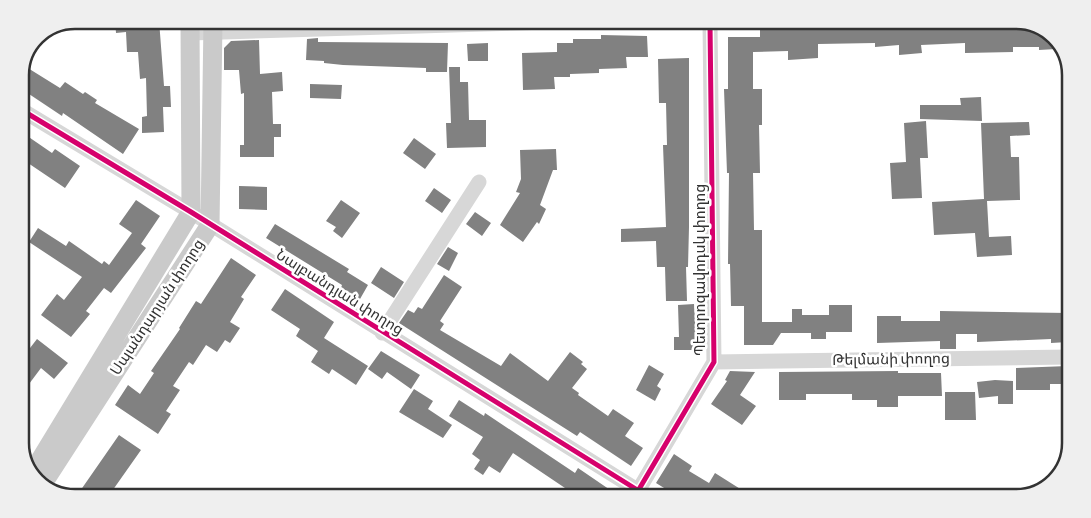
<svg xmlns="http://www.w3.org/2000/svg" width="1091" height="518" font-family="'Sofia Sans Condensed','Noto Sans Armenian',sans-serif">
<rect width="100%" height="100%" fill="#fff"/>
<path fill="#818181" d="M115,20H159L164,86H170L171,107H163L164,132L142,133V117L147,116L146,78L140,79L138,52H127L126,32L116,33Z
M920,25L946,26V29L1041,27L1056,40V49L1039,50V47H1013V52L965,53V43L921,45L922,53L899,55V45L875,47V43L818,44V58L788,60V51L753,52V89H762V125H759L760,173H753L754,230H762V322H792V309H802V315H829V305H852V332H826V339H811V333H781L773,345H744V306H731L730,264H728L729,173H727L724,89H728V37H760V30L870,29Z
M601,35L647,36L648,57H626L627,68L599,69V73L570,74V77H554L555,89L523,90L522,53L557,52V43H573V39H601Z
M318,38V42L448,43L447,72H426V68L343,65L324,63V61L306,60L307,39Z
M259,40L260,74L282,72L283,91L272,92L273,124H281V137H274V157H240V145H244V93L241,94L239,70H224V48L231,41Z
M488,43V61H468L467,44Z
M689,58V227L688,267H686L687,301H666L665,267H657L656,241L621,242V229L666,227L663,145H667L666,103H659L658,59Z
M23,65L60,88L65,82L83,94L85,92L97,100L95,103L139,129L123,154L63,113L62,116L20,88V72Z
M449,67H460V82H468L469,120H486V147L447,148L446,123H451Z
M310,84L342,85L341,99L310,98Z
M981,97L982,121L920,119V105H961L960,98Z
M926,121L928,158H920L922,198L892,199L890,163L906,162L904,123Z
M1029,122L1030,135L1010,136L1011,157H1019L1020,200L987,201L989,237L1011,236L1012,255L977,257L975,233L934,235L932,202L984,199L981,123Z
M20,131L52,153L55,149L80,166L65,188L28,163L20,174Z
M414,138L436,154L425,169L403,153Z
M556,149L557,170H553L540,205L546,209L539,224L537,222L523,242L500,225L520,193L516,192L521,179L520,150Z
M239,186L267,187V210L239,209Z
M434,188L451,200L442,213L425,201Z
M136,200L160,216L141,244L146,248L111,293L104,288L86,311L90,314L71,337L41,315L57,294L64,300L82,277L29,242L38,228L66,246L69,241L102,264L104,261L109,265L132,233L119,224Z
M341,200L360,213L342,238L333,231L336,227L326,221Z
M475,212L491,223L482,236L466,224Z
M275,224L349,269L347,272L368,285L360,299L341,288L342,285L266,238Z
M448,247L458,253L449,271L437,264Z
M231,258L256,275L241,297L244,299L230,322L240,328L230,343L225,340L217,352L206,345L193,365L189,362L173,386L180,390L166,411L171,414L158,434L115,405L128,385L140,394L154,373L151,371L180,329L179,328L196,301L201,304Z
M381,267L404,282L394,298L371,283Z
M444,275L462,287L440,321L444,324L440,330L501,366L510,353L548,381L570,352L583,362L581,364L587,369L572,388L579,393L578,395L608,416L613,409L634,423L625,436L643,448L631,466L580,432L577,436L399,323L408,310L414,313L418,307L422,309Z
M285,289L334,322L324,338L368,366L356,385L332,369L329,374L311,362L318,351L296,336L300,329L271,310Z
M694,304L697,350H674V337H679L678,305Z
M940,311L1068,313V342L1051,343V339L977,342V334H956V349H940V341L877,343V316H901V321H940Z
M37,339L68,363L54,379L41,368L20,396V361Z
M381,351L420,375L411,389L387,372L382,379L368,369Z
M649,365L664,374L657,386L661,389L655,401L636,390Z
M1068,366V384H1050V390H1016V368Z
M730,371L755,372L740,395L756,406L742,425L711,404L727,381L725,380Z
M898,371V373H941L942,396H898V407H877V400H852V394H806V400H779V372Z
M995,380L1013,381V404H998V396L979,398L977,382Z
M414,389L433,401L428,409L452,425L443,438L399,412Z
M945,392H975L976,420H945Z
M459,400L484,416L485,413L575,473L578,468L619,496H560L565,488L513,453L500,473L489,466L483,475L474,469L480,460L472,454L483,437L449,416Z
M119,435L141,450L110,494H78Z
M674,454L692,466L689,471L709,483L715,473L753,497L677,496L656,483Z"/>
<g fill="none" stroke-linecap="round" stroke-linejoin="round">
<path stroke="#d7d7d7" stroke-width="15" d="M190,33L548,22
M20,109L191,212L647,496
M382,333L479,182
M714,362L1068,357
M635,496L714,362L710,23"/>
<path stroke="#cacaca" stroke-width="19" d="M31,475L191,212L190,21
M42,485L210,225L213,21"/>
<g stroke="#fff" stroke-width="8">
<path id="cycleway" d="M20,109L191,212L647,496
M635,496L714,362L710,23"/>
</g>
<use href="#cycleway" stroke="#d6006c" stroke-width="5"/>
</g>
<g text-anchor="middle" stroke-width="5" stroke-linejoin="round" paint-order="stroke">
<g font-size="15" fill="#333" stroke="#fff">
<text transform="translate(700 270) rotate(-90)" y="5">Պետրոզավոդսկ փողոց</text>
<text transform="translate(340 292) rotate(32)" y="5">Նալբանդյան փողոց</text>
<text transform="translate(157 307) rotate(-57)" y="5">Սպանդարյան փողոց</text>
<text transform="translate(891 359) rotate(-1)" y="5">Թելմանի փողոց</text>
</g>
</g>
<path d="M0 0H1091V518H0ZM75 29H1016A46 46 0 0 1 1062 75V443A46 46 0 0 1 1016 489H75A46 46 0 0 1 29 443V75A46 46 0 0 1 75 29Z" fill="#efefef" fill-rule="evenodd"/>
<path fill="none" stroke="#333" stroke-width="2.5" d="M75 29H1016A46 46 0 0 1 1062 75V443A46 46 0 0 1 1016 489H75A46 46 0 0 1 29 443V75A46 46 0 0 1 75 29Z"/>
</svg>
